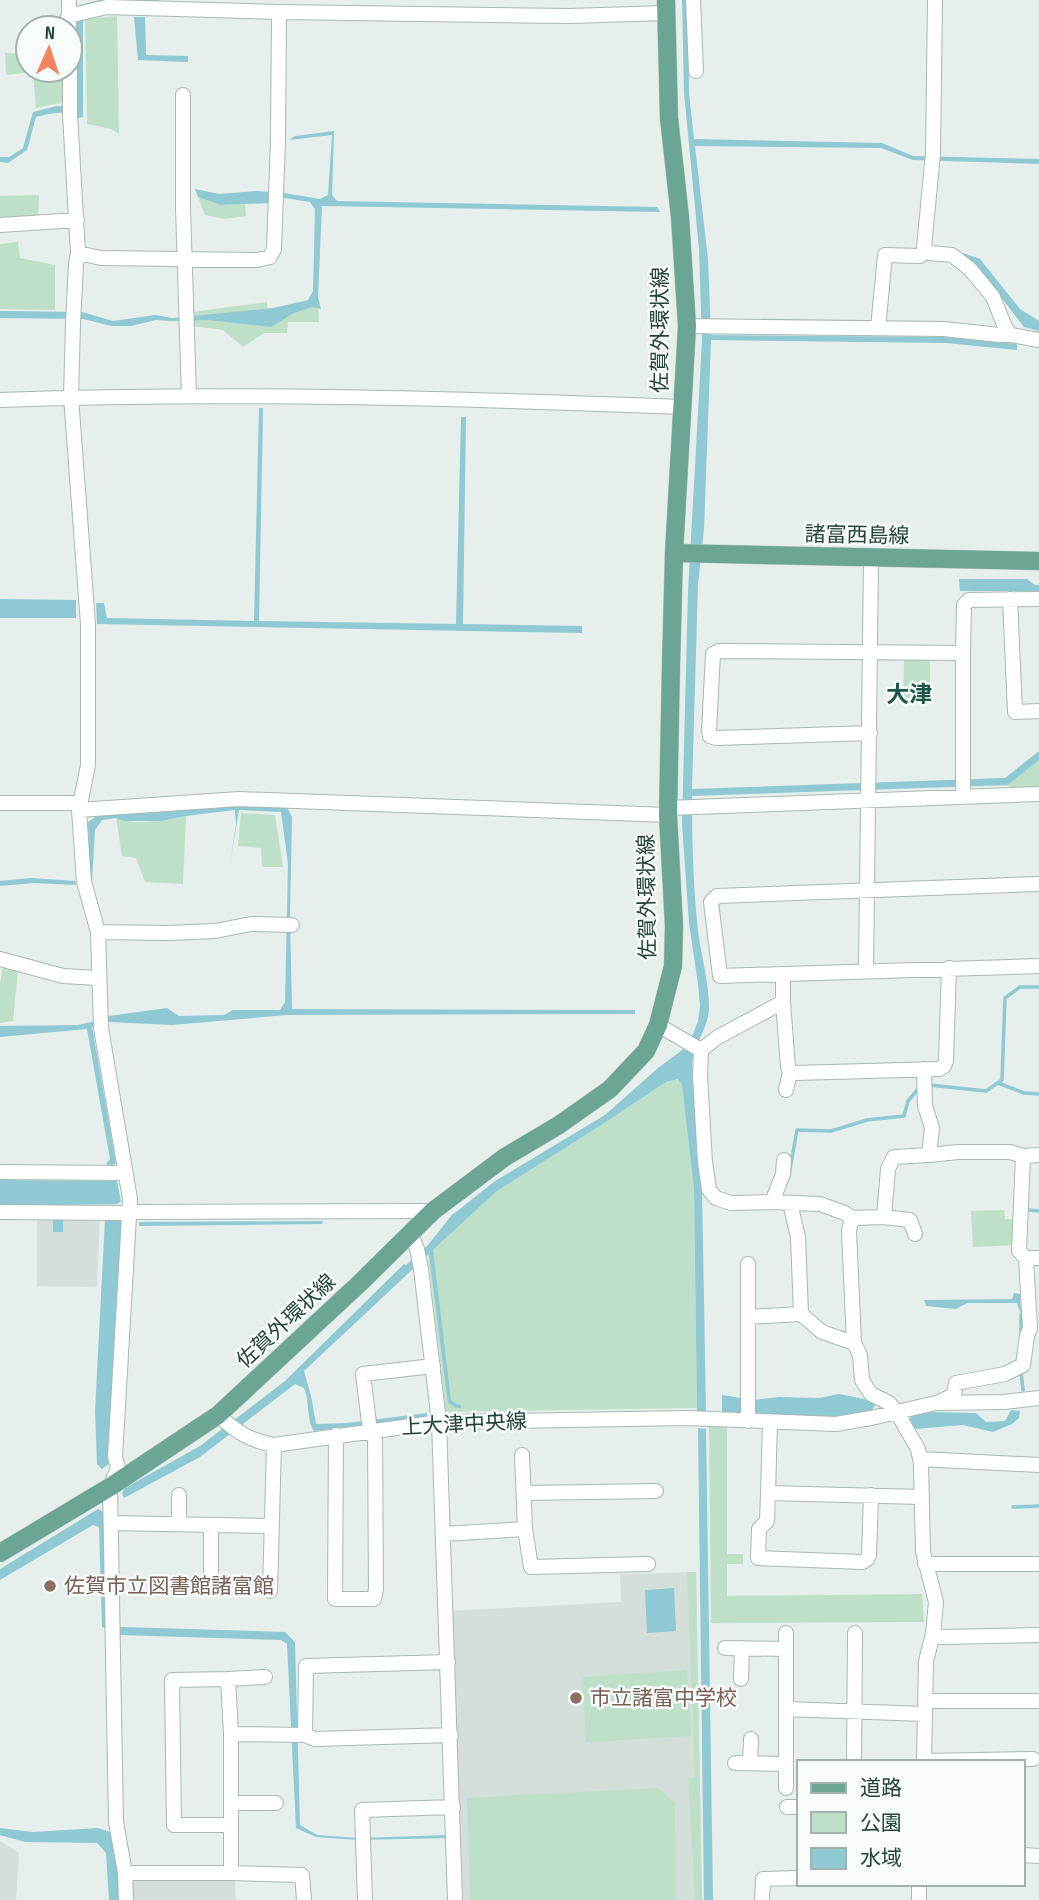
<svg xmlns="http://www.w3.org/2000/svg" width="1039" height="1900" font-family="'Sofia Sans Condensed','Noto Sans JP',sans-serif">
<rect width="100%" height="100%" fill="#e6efeb"/>
<path fill="#d4dfda" d="M37,1216L100,1218L97,1287L37,1286Z
M696,1572L702,1900H461L450,1611L621,1602L620,1574Z
M0,1841L19,1853L16,1900H0Z
M235,1878L236,1900H130V1881L141,1879Z"/>
<path fill="#bfe0c8" d="M117,16L119,134L111,129L87,124L85,19Z
M5,53L28,54V70H62L64,102L36,108L33,72L6,75Z
M39,195L38,220H0V196Z
M198,197L221,205L245,204L246,216L225,219L205,215Z
M18,242L20,258L55,265V310L0,309V244Z
M267,302L268,312L318,304L319,322H288L287,333H264L243,347L223,330L193,326L192,312Z
M904,660H930V698H903Z
M1039,760V787L1011,788L1008,785Z
M241,813L275,815L283,867H262L261,848L238,846Z
M186,816L183,884L145,882L136,858L122,856L116,818C138,826 164,820 186,816Z
M3,966L18,970L13,1021L0,1023V983Z
M679,1079L682,1085L694,1190L697,1408L446,1412L428,1255L497,1191L603,1124L666,1082Z
M1004,1210L1005,1219H1017L1016,1245L973,1247L971,1211Z
M709,1426H727V1554H743V1564H727V1596L922,1594L924,1622L711,1623Z
M687,1572H696L702,1900H695L688,1779L695,1777Z
M687,1670L692,1736L586,1742L582,1677Z
M658,1788L675,1803L676,1900H470L467,1798Z"/>
<path fill="#8ec9d4" d="M100,0H159V3L83,9V117L78,118L77,111L48,114L36,117L27,150L8,163L0,162V157H9L23,148L33,112L57,106L76,105V24L79,5Z
M682,0H688L689,93L694,139L882,143L913,156L1039,159V164L913,160L881,148L695,146L708,259L711,335L945,337L1017,344V350L946,343L711,340L704,529L698,584L692,789L1005,778L1039,751V760L1008,785L692,796C692,837 693,880 697,921C699,949 709,978 709,1007C709,1028 694,1043 692,1063L702,1189L706,1412H697L694,1190L682,1085L678,1079L666,1082L603,1124L497,1191L433,1250L451,1400L456,1404L461,1405V1408H456L448,1403L429,1254L304,1371L311,1396L316,1424L347,1423L427,1413V1417L314,1431C306,1419 310,1401 304,1388L295,1384L200,1457L124,1498L122,1493L125,1488L200,1446L285,1381L404,1264L406,1265L428,1245L451,1216L495,1181L605,1115L658,1068L685,1048L693,1034L698,1021L700,1006L698,984L689,923L682,824L688,591L702,340L699,249L684,93Z
M134,17H145L146,55L188,56V62L138,60Z
M334,131L332,195L337,201L657,207L660,212L322,206L318,297L321,309L312,307L294,313L271,327L208,320L170,321L156,320L131,326H112L83,319L0,318V311L82,312L113,321L155,315L172,318L273,308L308,300L313,291L315,209L310,202L284,198V193L320,199L328,195L332,135L289,140L295,136Z
M195,189L219,194L256,191L271,192L270,203L221,205L198,197Z
M963,253L980,259L1020,309L1039,321V331L1024,327L975,263L963,256Z
M259,408H263L259,621L456,624L461,417H466L463,624L582,626V633L97,624L96,603H104L107,618L254,621Z
M959,579H1027L1035,585H1039V591H960Z
M0,599L76,600V618H0Z
M241,806L287,807L292,817L290,917L292,1009L635,1010V1014L287,1015L172,1025L109,1022L92,1027L116,1163L110,1167L106,1164L110,1159L87,1029L0,1037V1026L77,1025L92,1022L109,1016L167,1008L179,1016L224,1015L233,1010H280L285,1002L288,864L281,812L239,810L230,864L236,824L235,810L186,816L161,821H124L116,818L102,820L95,830L92,882L90,884L88,822L98,815Z
M31,878L75,881L76,885L33,883L0,886V881Z
M0,1180L117,1181L121,1201L118,1204L63,1205V1232H53V1205H0Z
M105,1219L120,1220L122,1224L110,1463L102,1469L97,1464L95,1411Z
M323,1221L322,1224L139,1226V1222Z
M1014,1293L1020,1294L1021,1315L1017,1303H967L956,1309L926,1306L924,1300L1012,1299Z
M839,1394L864,1399L876,1404L872,1410L833,1418L722,1412V1395L753,1400L779,1397L819,1398Z
M1011,1410L1020,1411L1019,1418L1012,1424L993,1432L963,1425L915,1429L910,1421L911,1416L934,1412L976,1413L986,1422L1005,1421Z
M698,1428L706,1429L713,1900H704Z
M98,1509L102,1511L105,1522L106,1624L121,1627L285,1632L295,1642L300,1825L317,1835L359,1838L448,1835L449,1838L359,1840L316,1837L296,1828L287,1644L281,1640L120,1635L102,1627L99,1527L93,1525L0,1580V1569Z
M674,1588L676,1631L647,1633L645,1590Z
M0,1828L33,1832L98,1828L110,1832L118,1873L119,1900H109L106,1853L97,1843L25,1842L0,1835Z"/>
<g fill="none" stroke-linecap="round" stroke-linejoin="round">
<path stroke="#8ec9d4" stroke-width="3.5" d="M998,1083L1024,1093L1039,1094
M929,1085L986,1091L1002,1080L1005,998L1020,987H1039
M789,1175L797,1130L831,1131L867,1120L904,1116L908,1101L919,1088
M1028,1210L1039,1211
M1021,1315V1333
M1021,1372L1023,1390
M1013,1507L1039,1506"/>
<g stroke="#a8b8b2" stroke-width="16">
<path id="minor" d="M693,0L696,71
M935,0L933,153L924,248L930,253L952,255L970,269L993,297L1005,327L1011,335
M68,16L107,7L279,12L569,16L666,13
M69,28V0
M70,70V114L78,253L76,264L73,323L71,397L88,624V765L79,810L84,882L98,932L101,1028L130,1199L115,1457L118,1468L110,1487L116,1822L125,1873L126,1900
M183,95V207L189,396
M0,225L77,220
M78,253L101,258L257,260L270,257L274,249L278,141L279,12
M687,326L944,329L999,335H1011L1039,340
M878,328L885,255L920,256L927,250
M0,400C227,392 454,398 682,407
M1010,599L1015,712L1039,711
M963,653L964,605L969,600L1039,599
M870,733L716,738L710,736L709,731L713,654L719,651L963,653V797
M0,803H79
M668,808L1039,794
M79,810L239,799L668,815
M1039,884L717,896L711,902L720,976L1039,966
M98,932L168,933L215,931L251,924L292,925
M0,959L63,976L98,978
M866,971L871,559
M783,974V1002L718,1037L701,1050L700,1077L705,1162L709,1190L716,1198L731,1203L772,1202L820,1204L845,1213L852,1218L884,1217L888,1169L894,1157L929,1155L958,1152H1010L1023,1156L1039,1155
M783,1002L788,1067L790,1072L795,1073L939,1069L944,1066L946,1061L949,968
M658,1025L701,1050
M924,1069L925,1106L932,1128L929,1155
M786,1090L790,1072
M1023,1156L1019,1251L1026,1258
M0,1172L125,1173
M772,1202L783,1174L784,1160
M790,1203L798,1237L801,1314L822,1332L854,1343L860,1355L862,1380L871,1394L889,1403L896,1411L918,1449L921,1464L923,1552L936,1602L933,1634L926,1661L924,1762
M0,1212L121,1213L130,1212L433,1211
M884,1217L910,1220L915,1234
M852,1218L849,1231L854,1343
M411,1234L417,1249L421,1269L439,1422L455,1900
M748,1317L801,1314
M941,1401L954,1395L956,1383L1005,1374L1023,1365L1027,1336L1030,1328L1026,1258H1039
M218,1415C237,1432 248,1440 274,1445L439,1422L687,1418L836,1424L871,1418L936,1403L1004,1402L1039,1398
M748,1421V1264
M770,1422L768,1493L922,1497
M370,1431L363,1374L433,1366
M336,1435L335,1599H374L376,1589L375,1430
M522,1455L525,1529
M920,1459L1039,1465
M524,1493L656,1491
M768,1493L767,1521L759,1529L758,1558L863,1562L867,1559L869,1555L871,1495
M179,1495V1524
M111,1523L271,1526
M443,1534L525,1529L531,1567L648,1564
M925,1564H1039
M166,1584L204,1585L211,1582V1525
M270,1591L274,1445
M933,1634L942,1637L1039,1635
M725,1648L786,1649
M228,1679L265,1677
M741,1679L742,1648
M925,1701H1039
M786,1709L925,1714
M231,1734V1825H174L172,1680L228,1679L231,1734L305,1735L315,1739L451,1735
M305,1735L306,1666L448,1662
M924,1761L1033,1759
M854,1762L855,1633
M735,1763L786,1764
M750,1763L751,1739
M786,1788V1633
M231,1803H276
M787,1807H799
M231,1825V1873
M1023,1855L1039,1856
M125,1873H231L302,1875L304,1900
M365,1900L362,1810L453,1807
M762,1900L763,1879L799,1878
M919,1900V1884"/>
</g>
<g stroke="#c2cac8" stroke-width="19">
<path id="major" d="M674,553L1039,561
M0,1553L110,1487L218,1415L361,1282L433,1211L505,1157L559,1125L610,1089L646,1051L658,1025L673,966L674,926L668,815L671,665L674,553L687,326L680,217L669,118L666,0"/>
</g>
<use href="#minor" stroke="#fff" stroke-width="14"/>
<use href="#major" stroke="#6aa596" stroke-width="18"/>
</g>
<g fill="#8d6e63" stroke="#f7fbf9" stroke-width="2.5">
<circle cx="50" cy="1586" r="7"/>
<circle cx="576" cy="1698" r="7"/>
</g>
<g text-anchor="middle" stroke-width="5" stroke-linejoin="round" paint-order="stroke">
<g font-size="21" fill="#24423a" stroke="#f7fbf9">
<text transform="translate(660 330) rotate(-90)" y="7">佐賀外環状線</text>
<text transform="translate(857 535) rotate(1)" y="7">諸富西島線</text>
<text transform="translate(647 897) rotate(-91)" y="7">佐賀外環状線</text>
<text transform="translate(286 1321) rotate(-43)" y="7">佐賀外環状線</text>
<text transform="translate(464 1424) rotate(-3)" y="7">上大津中央線</text>
</g>
<g font-size="21" fill="#785e54" stroke="#f7fbf9" text-anchor="start">
<text x="64" y="1593">佐賀市立図書館諸富館</text>
<text x="590" y="1705">市立諸富中学校</text>
</g>
<g font-size="23" font-weight="bold" fill="#1f5548" stroke="#f7fbf9">
<text x="909" y="702">大津</text>
</g>
</g>
<rect x="797" y="1760" width="228" height="126" fill="#f7fbf9" stroke="#a3b1ad" stroke-width="2"/>
<rect x="811" y="1783" width="35" height="10" fill="#6aa596" stroke="#a3b1ad" stroke-width="2"/>
<text x="860" y="1795" font-size="21" fill="#24423a">道路</text>
<rect x="811" y="1812" width="35" height="21" fill="#bfe0c8" stroke="#a3b1ad" stroke-width="2"/>
<text x="860" y="1830" font-size="21" fill="#24423a">公園</text>
<rect x="811" y="1848" width="35" height="21" fill="#8ec9d4" stroke="#a3b1ad" stroke-width="2"/>
<text x="860" y="1865" font-size="21" fill="#24423a">水域</text>
<g transform="translate(49 49) rotate(3)"><circle r="33" fill="#f7fbf9" stroke="#a3b1ad" stroke-width="2"/>
<path d="M0-5L12 26L0 18L-12 26Z" fill="#f4845f"/>
<text y="-10" font-size="19" font-weight="bold" text-anchor="middle" fill="#24423a">N</text>
</g>
</svg>
